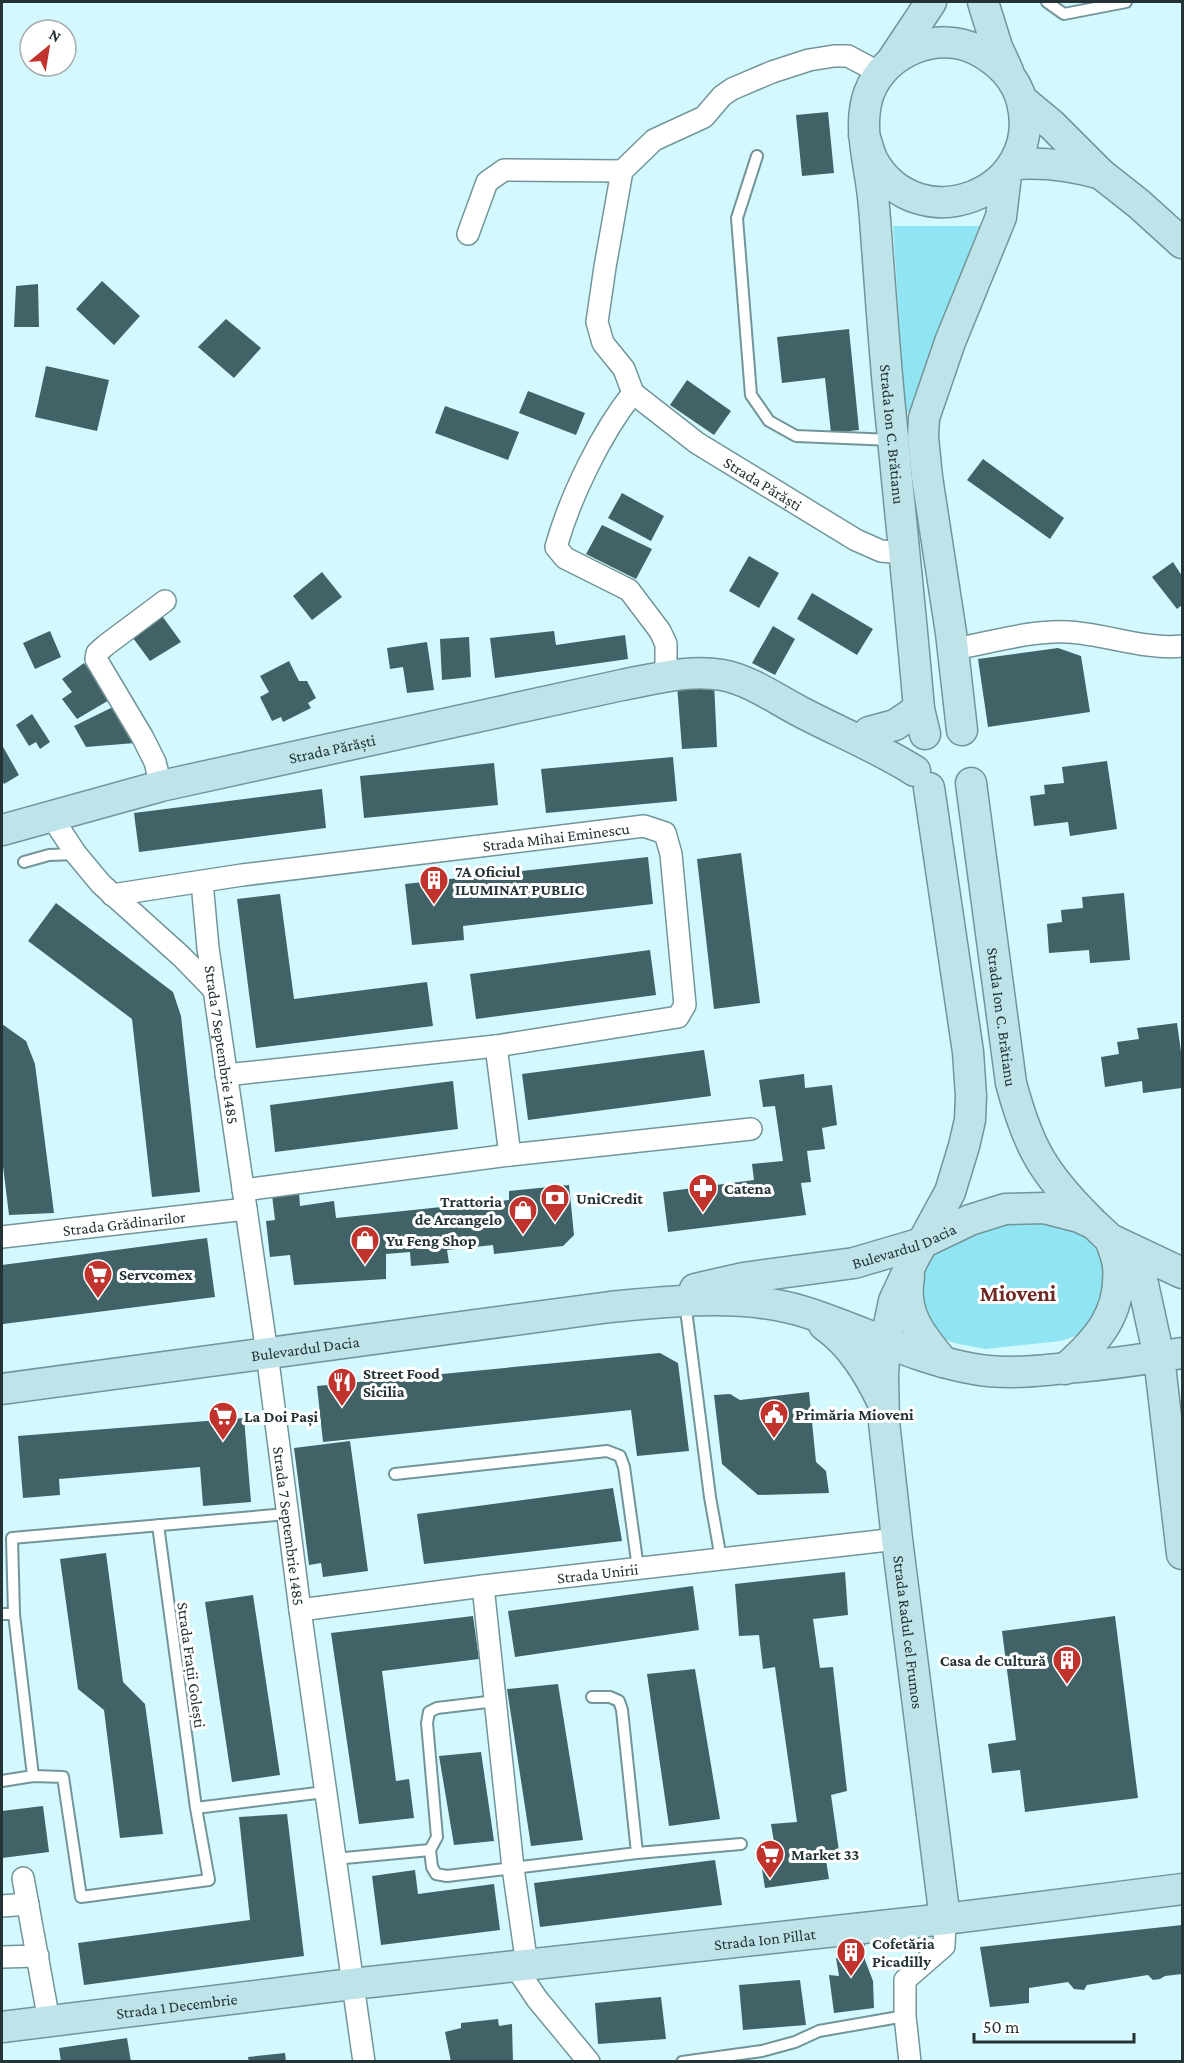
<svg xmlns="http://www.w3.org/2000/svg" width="1184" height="2063" font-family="'Crimson Pro',serif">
<rect width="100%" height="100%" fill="#d3f9fe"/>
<path fill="#91e5f2" d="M893,226H986L913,412H905Z
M1035,1218L1083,1232L1096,1246L1105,1262L1107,1296L1090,1325L1076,1336L1061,1341L985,1349L954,1343L942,1338L929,1322L922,1306L921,1274L933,1252L974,1228Z"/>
<path fill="#416267" d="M828,112L834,173L802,176L796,115Z
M102,281L140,316L114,345L76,309Z
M38,284L39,327H14L16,286Z
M226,319L261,348L234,378L198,347Z
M849,329L859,430L831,433L825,378L782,383L777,337Z
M46,366L109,380L97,431L35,417Z
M687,380L731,411L714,435L670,405Z
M528,391L585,413L576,435L519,413Z
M445,406L519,432L508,460L435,433Z
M983,459L1064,518L1050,539L967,480Z
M622,493L664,516L651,541L608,518Z
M602,525L652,549L636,579L586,554Z
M749,556L779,573L759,608L729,591Z
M1173,562L1182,576V605L1177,609L1152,577Z
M322,572L342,597L312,620L293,596Z
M812,593L873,629L857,655L797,619Z
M160,613L181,642L150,661L130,634Z
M773,626L795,639L775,675L752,663Z
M50,631L61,657L35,669L23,643Z
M554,631L556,645L625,635L628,659L495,678L490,638Z
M469,637L471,677L442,680L440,639Z
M427,642L434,690L407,693L403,667L390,669L387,648Z
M1058,648L1081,656L1090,712L988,727L978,659Z
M289,661L299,681H307L316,698L308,703L311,708L283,722L281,717L272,721L260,697L269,692L260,676Z
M84,663L111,699L77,719L62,699L72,692L62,679Z
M714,682L717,747L682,749L677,685Z
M115,706L135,743L86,747L74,726Z
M32,714L50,742L40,749L36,742L29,746L16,725Z
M2,745L19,775L4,784L2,780Z
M673,757L677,801L546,813L541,769Z
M1107,761L1117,829L1070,836L1068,822L1034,826L1030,796L1045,794L1044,785L1064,783L1062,767Z
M494,763L498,805L364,818L360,776Z
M322,789L326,828L139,852L134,813Z
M741,853L760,1003L714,1009L697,859Z
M648,857L653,904L463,926L464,940L412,945L405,884Z
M1124,893L1130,960L1090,963L1089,950L1049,953L1047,924L1062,922L1061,910L1083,908L1082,897Z
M280,894L294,999L427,982L433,1026L256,1048L237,899Z
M56,903L173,992L181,1016L200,1192L152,1197L132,1019L28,941Z
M650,950L656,995L476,1019L470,974Z
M1177,1023L1182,1059V1088L1143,1093L1142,1081L1105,1087L1101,1057L1119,1054L1117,1042L1139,1039L1137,1028Z
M2,1024L26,1041L35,1064L54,1213L9,1215L2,1158Z
M704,1050L711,1096L528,1120L522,1074Z
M804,1074L805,1088L832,1085L837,1125L822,1128L825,1149L807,1151L811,1182L801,1183L806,1215L668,1232L663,1192L754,1180L752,1164L783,1161L775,1106L763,1107L759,1080Z
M453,1081L458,1129L275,1152L270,1105Z
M569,1185L574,1235L563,1246L494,1254L493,1245L447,1250L449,1263L411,1266L410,1252L386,1254V1279L294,1285L290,1255L270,1257L266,1221L275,1220L272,1195L299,1192L300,1206L334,1201L336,1218L509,1200V1191Z
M207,1238L215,1297L3,1324L2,1265Z
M660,1353L678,1363L689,1451L637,1456L631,1410L323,1442L317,1386Z
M809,1392L816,1462L826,1471L829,1493L758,1495L722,1464L714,1395L730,1394L740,1400Z
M244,1418L251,1502L203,1506L200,1467L59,1479L60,1495L23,1498L18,1436Z
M350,1441L368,1571L323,1577L321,1563L309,1565L294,1448Z
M613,1488L622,1541L424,1564L417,1514Z
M106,1553L123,1682L145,1704L163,1834L120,1838L104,1710L78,1689L60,1559Z
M845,1572L848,1615L813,1619L820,1668L833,1667L847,1791L831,1795L839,1851L825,1854L829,1879L765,1888L758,1845L774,1842L771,1824L797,1822L775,1667L763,1669L759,1635L739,1636L735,1584Z
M693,1586L699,1630L515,1657L508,1611Z
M253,1595L280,1775L232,1782L205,1602Z
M473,1616L479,1659L382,1671L396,1781L409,1779L414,1818L359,1824L331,1633Z
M1115,1616L1138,1798L1025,1812L1020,1770L992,1773L988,1744L1016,1740L1002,1631Z
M695,1669L720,1819L669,1826L647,1674Z
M558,1684L583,1840L531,1846L507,1689Z
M481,1752L494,1841L454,1845L439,1756Z
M43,1806L49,1852L2,1858V1811Z
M287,1814L304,1956L84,1985L78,1943L250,1920L239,1817Z
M715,1860L722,1905L540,1927L534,1883Z
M415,1870L418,1894L494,1884L500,1930L381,1945L372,1876Z
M1182,1925V1974L1165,1976L1160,1979L1153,1980L1148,1975L1087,1985L1084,1990L1074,1989L1068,1982L1029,1988V2003L990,2007L980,1947Z
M865,1942V1960L873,1981L874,2008L834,2013L829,1975L839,1976L836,1958H847L845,1944Z
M800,1980L806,2025L743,2030L739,1985Z
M661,1997L666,2039L598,2044L595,2003Z
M498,2019L499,2026L512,2024L513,2062H451L445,2032L461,2028V2023Z
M127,2038L131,2062H61L59,2048Z
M285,2053L286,2062H249L248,2057Z"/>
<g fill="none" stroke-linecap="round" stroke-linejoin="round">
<g stroke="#72959a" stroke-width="14">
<path id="lane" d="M1047,2L1064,14L1126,2
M757,156L737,218L751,395L769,421L796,436L893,440
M24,862L49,855L76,854
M685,1302L710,1497L721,1559
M395,1474L607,1451L620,1456L624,1467L638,1568
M2,1614H14L33,1776L2,1781
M14,1614L12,1538L287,1514
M592,1697H610L619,1701L622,1710L637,1853
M33,1776L63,1777L81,1897L209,1880L196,1808L158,1525
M196,1808L325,1792
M430,1850L437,1837L427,1723L429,1712L437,1708L496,1701
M334,1859L430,1850L432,1867L436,1874L447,1876L637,1853L741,1844
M682,2062L762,2051L795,2042L819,2031L905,2016"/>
</g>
<g stroke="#72959a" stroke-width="24">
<g id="street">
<path id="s1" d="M880,73L848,56H834L809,60L772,72L732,89L722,96L704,117L654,140L622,171L605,267L597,322L603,343L624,369L633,393L697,443L856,540L881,551L905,553"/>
<path d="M468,234L487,182L504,170L622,171"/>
<path d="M633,393C601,433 570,497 556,547L565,558L629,590L660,631L666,644V676"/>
<path d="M953,649C990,643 1030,630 1068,632C1106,634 1144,650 1182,646"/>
<path d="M161,786L155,762L143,738L96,659L97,653L106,645L165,601"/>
<path d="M51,816L76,854L101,884L182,957L214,990"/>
<path id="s2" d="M202,882L208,948L267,1353L300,1610L364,2062"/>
<path id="s3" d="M112,895L242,875L644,826L665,833L671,854L685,1005L678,1017L496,1046L226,1075"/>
<path d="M496,1046L510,1155"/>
<path d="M243,1190L510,1155L751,1129"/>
<path id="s4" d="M2,1237L246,1209"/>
<path d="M483,1586L513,1868L527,1965"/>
<path id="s5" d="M300,1610L483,1586L897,1539"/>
<path d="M23,1878L49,2021"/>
<path d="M2,1906L28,1904"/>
<path d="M2,1957L38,1956"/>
<path d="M515,1966L537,1999L589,2062"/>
<path d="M910,2062L905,2016V1980L944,1946L945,1919"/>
</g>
</g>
<g stroke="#72959a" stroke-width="33">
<g id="secondary">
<path d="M983,2L997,47L1008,71"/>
<path d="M893,59L931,2"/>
<path d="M1022,100L1052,125L1101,174L1139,204L1182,243"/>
<path id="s6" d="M864,135C867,143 869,153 873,161C919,242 1045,193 1022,102C1016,78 998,61 977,50C938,30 885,51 869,93C858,123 868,158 872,189C874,204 875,218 876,233C881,298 885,363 892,428C901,522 911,615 919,709L925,734"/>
<path d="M1014,164C1044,162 1071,165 1101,174"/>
<path d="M962,730L951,633L927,477L923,437L924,418L950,342L1001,217L1006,175"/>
<path d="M869,732L895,725L919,709"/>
<path id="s7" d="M971,783L1011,1083C1028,1147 1043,1173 1090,1220"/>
<path id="s8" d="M929,788L968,1052L971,1096L970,1120L964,1146L950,1192L913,1260L894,1301L885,1343L883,1375L884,1422L897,1539L945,1919"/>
<path id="s9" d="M2,830L161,786L622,685C654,679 689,669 722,675C750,680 776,699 801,712C839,732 879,748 915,771"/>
<path d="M1136,1252L1159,1357L1182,1554"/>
<path d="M909,1277C902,1314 922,1336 943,1362"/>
<path id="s10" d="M695,1289L743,1278L854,1263L922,1243L970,1220L1005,1209L1044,1208L1079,1217L1094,1224L1110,1239L1182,1273"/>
<path d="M824,1325C851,1344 868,1372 882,1401"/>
<path d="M1065,1369C1098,1340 1122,1313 1118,1266C1117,1257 1113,1248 1110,1239"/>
<path id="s11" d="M2,1389L610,1307C674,1301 743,1293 805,1312C862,1330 915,1359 974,1369C1011,1376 1050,1369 1087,1366C1119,1363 1151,1358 1182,1353"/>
<path id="s12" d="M2,2027L352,1984L945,1919L1182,1889"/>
</g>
</g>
<use href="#lane" stroke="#fff" stroke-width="10"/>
<use href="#street" stroke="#fff" stroke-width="21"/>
<use href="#secondary" stroke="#bee3e8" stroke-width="30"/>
</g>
<defs>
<g id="building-pin" transform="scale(1.5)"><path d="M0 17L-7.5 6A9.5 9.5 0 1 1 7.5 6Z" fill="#c1332d" stroke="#fff"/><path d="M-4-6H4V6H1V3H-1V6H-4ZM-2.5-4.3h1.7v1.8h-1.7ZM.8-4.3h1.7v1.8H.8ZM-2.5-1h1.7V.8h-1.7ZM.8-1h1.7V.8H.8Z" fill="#fff"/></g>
<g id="pharmacy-pin" transform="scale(1.5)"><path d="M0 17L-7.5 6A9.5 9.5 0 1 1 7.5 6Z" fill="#c1332d" stroke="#fff"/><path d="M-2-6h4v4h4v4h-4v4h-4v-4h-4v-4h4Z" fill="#fff"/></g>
<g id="bank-pin" transform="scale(1.5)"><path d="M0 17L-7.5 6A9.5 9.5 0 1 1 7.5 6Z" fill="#c1332d" stroke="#fff"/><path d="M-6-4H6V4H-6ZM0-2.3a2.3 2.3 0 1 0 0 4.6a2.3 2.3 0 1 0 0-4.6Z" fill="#fff"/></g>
<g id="shop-pin" transform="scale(1.5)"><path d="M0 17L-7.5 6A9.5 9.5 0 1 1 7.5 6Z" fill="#c1332d" stroke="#fff"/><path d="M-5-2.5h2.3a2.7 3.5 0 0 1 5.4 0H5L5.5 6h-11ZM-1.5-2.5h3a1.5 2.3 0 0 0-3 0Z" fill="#fff"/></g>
<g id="supermarket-pin" transform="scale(1.5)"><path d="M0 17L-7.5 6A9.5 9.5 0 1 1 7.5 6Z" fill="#c1332d" stroke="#fff"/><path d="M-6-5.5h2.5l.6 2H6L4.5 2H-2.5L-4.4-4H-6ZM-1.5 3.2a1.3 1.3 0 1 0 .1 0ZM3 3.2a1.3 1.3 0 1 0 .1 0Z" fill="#fff"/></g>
<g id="restaurant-pin" transform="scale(1.5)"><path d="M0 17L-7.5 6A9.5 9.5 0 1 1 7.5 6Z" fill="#c1332d" stroke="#fff"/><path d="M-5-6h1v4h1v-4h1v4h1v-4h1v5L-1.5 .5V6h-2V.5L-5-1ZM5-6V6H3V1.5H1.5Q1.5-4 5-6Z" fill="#fff"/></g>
<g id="civic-pin" transform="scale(1.5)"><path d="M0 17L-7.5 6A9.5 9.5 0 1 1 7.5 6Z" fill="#c1332d" stroke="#fff"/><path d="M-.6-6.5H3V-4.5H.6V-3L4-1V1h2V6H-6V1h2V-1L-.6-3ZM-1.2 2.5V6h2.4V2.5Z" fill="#fff"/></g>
</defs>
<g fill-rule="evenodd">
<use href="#building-pin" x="434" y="880"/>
<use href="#pharmacy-pin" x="703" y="1188"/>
<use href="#bank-pin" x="555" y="1198"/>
<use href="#shop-pin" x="523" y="1210"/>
<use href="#shop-pin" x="365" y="1240"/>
<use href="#supermarket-pin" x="98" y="1274"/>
<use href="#restaurant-pin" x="342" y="1382"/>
<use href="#civic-pin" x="774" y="1414"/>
<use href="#supermarket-pin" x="223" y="1416"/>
<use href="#building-pin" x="1067" y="1660"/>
<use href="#supermarket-pin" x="770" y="1854"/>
<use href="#building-pin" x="851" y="1952"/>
</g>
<g text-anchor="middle" stroke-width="6" stroke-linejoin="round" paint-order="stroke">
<g font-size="16" fill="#243335" stroke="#fff">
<text dy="6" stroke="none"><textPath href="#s6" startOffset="804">Strada Ion C. Brătianu</textPath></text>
<text dy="6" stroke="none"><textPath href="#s1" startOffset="690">Strada Părăști</textPath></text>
<text dy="6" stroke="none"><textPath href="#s9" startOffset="340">Strada Părăști</textPath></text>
<text dy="6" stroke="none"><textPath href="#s3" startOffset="448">Strada Mihai Eminescu</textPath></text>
<text dy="6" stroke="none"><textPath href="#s7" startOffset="236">Strada Ion C. Brătianu</textPath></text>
<text dy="6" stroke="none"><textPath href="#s2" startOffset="164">Strada 7 Septembrie 1485</textPath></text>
<text dy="6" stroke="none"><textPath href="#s4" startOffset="123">Strada Grădinarilor</textPath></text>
<text dy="6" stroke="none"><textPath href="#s10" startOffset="214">Bulevardul Dacia</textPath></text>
<text dy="6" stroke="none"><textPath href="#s11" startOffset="306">Bulevardul Dacia</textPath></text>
<text dy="6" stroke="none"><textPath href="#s2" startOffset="650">Strada 7 Septembrie 1485</textPath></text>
<text dy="6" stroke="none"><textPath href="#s5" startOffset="300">Strada Unirii</textPath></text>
<text dy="6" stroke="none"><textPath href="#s8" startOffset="866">Strada Radul cel Frumos</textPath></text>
<text transform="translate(192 1665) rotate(82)" y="6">Strada Frații Golești</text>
<text dy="6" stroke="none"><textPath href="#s12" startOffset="768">Strada Ion Pillat</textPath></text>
<text dy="6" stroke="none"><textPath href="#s12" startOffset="176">Strada 1 Decembrie</textPath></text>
</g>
<g font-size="16" font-weight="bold" fill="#243335" stroke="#fff" text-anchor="start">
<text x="455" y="877">7A Oficiul<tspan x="455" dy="18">ILUMINAT PUBLIC</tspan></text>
<text x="724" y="1194">Catena</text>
<text x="576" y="1204">UniCredit</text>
<text x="502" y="1207" text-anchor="end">Trattoria<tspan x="502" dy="18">de Arcangelo</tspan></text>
<text x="386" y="1246">Yu Feng Shop</text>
<text x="119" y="1280">Servcomex</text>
<text x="363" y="1379">Street Food<tspan x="363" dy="18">Sicilia</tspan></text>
<text x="795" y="1420">Primăria Mioveni</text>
<text x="244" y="1422">La Doi Pași</text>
<text x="1046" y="1666" text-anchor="end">Casa de Cultură</text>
<text x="791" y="1860">Market 33</text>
<text x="872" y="1949">Cofetăria<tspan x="872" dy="18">Picadilly</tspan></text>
</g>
<g font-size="22" font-weight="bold" fill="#6d2822" stroke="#fff">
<text x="1018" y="1301">Mioveni</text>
</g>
</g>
<rect width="1184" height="2063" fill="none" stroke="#243335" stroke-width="6"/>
<g transform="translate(48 48) rotate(30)"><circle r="28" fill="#ffffff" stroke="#a7adae" stroke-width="1.5"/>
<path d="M0-4.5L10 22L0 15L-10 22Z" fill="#c1332d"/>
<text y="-9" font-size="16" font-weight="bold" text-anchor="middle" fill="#243335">N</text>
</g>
<path d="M974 2033v9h160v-9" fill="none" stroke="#243335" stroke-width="3"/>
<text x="983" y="2033" font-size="18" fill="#243335" stroke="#ffffff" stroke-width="4.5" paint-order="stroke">50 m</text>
</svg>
